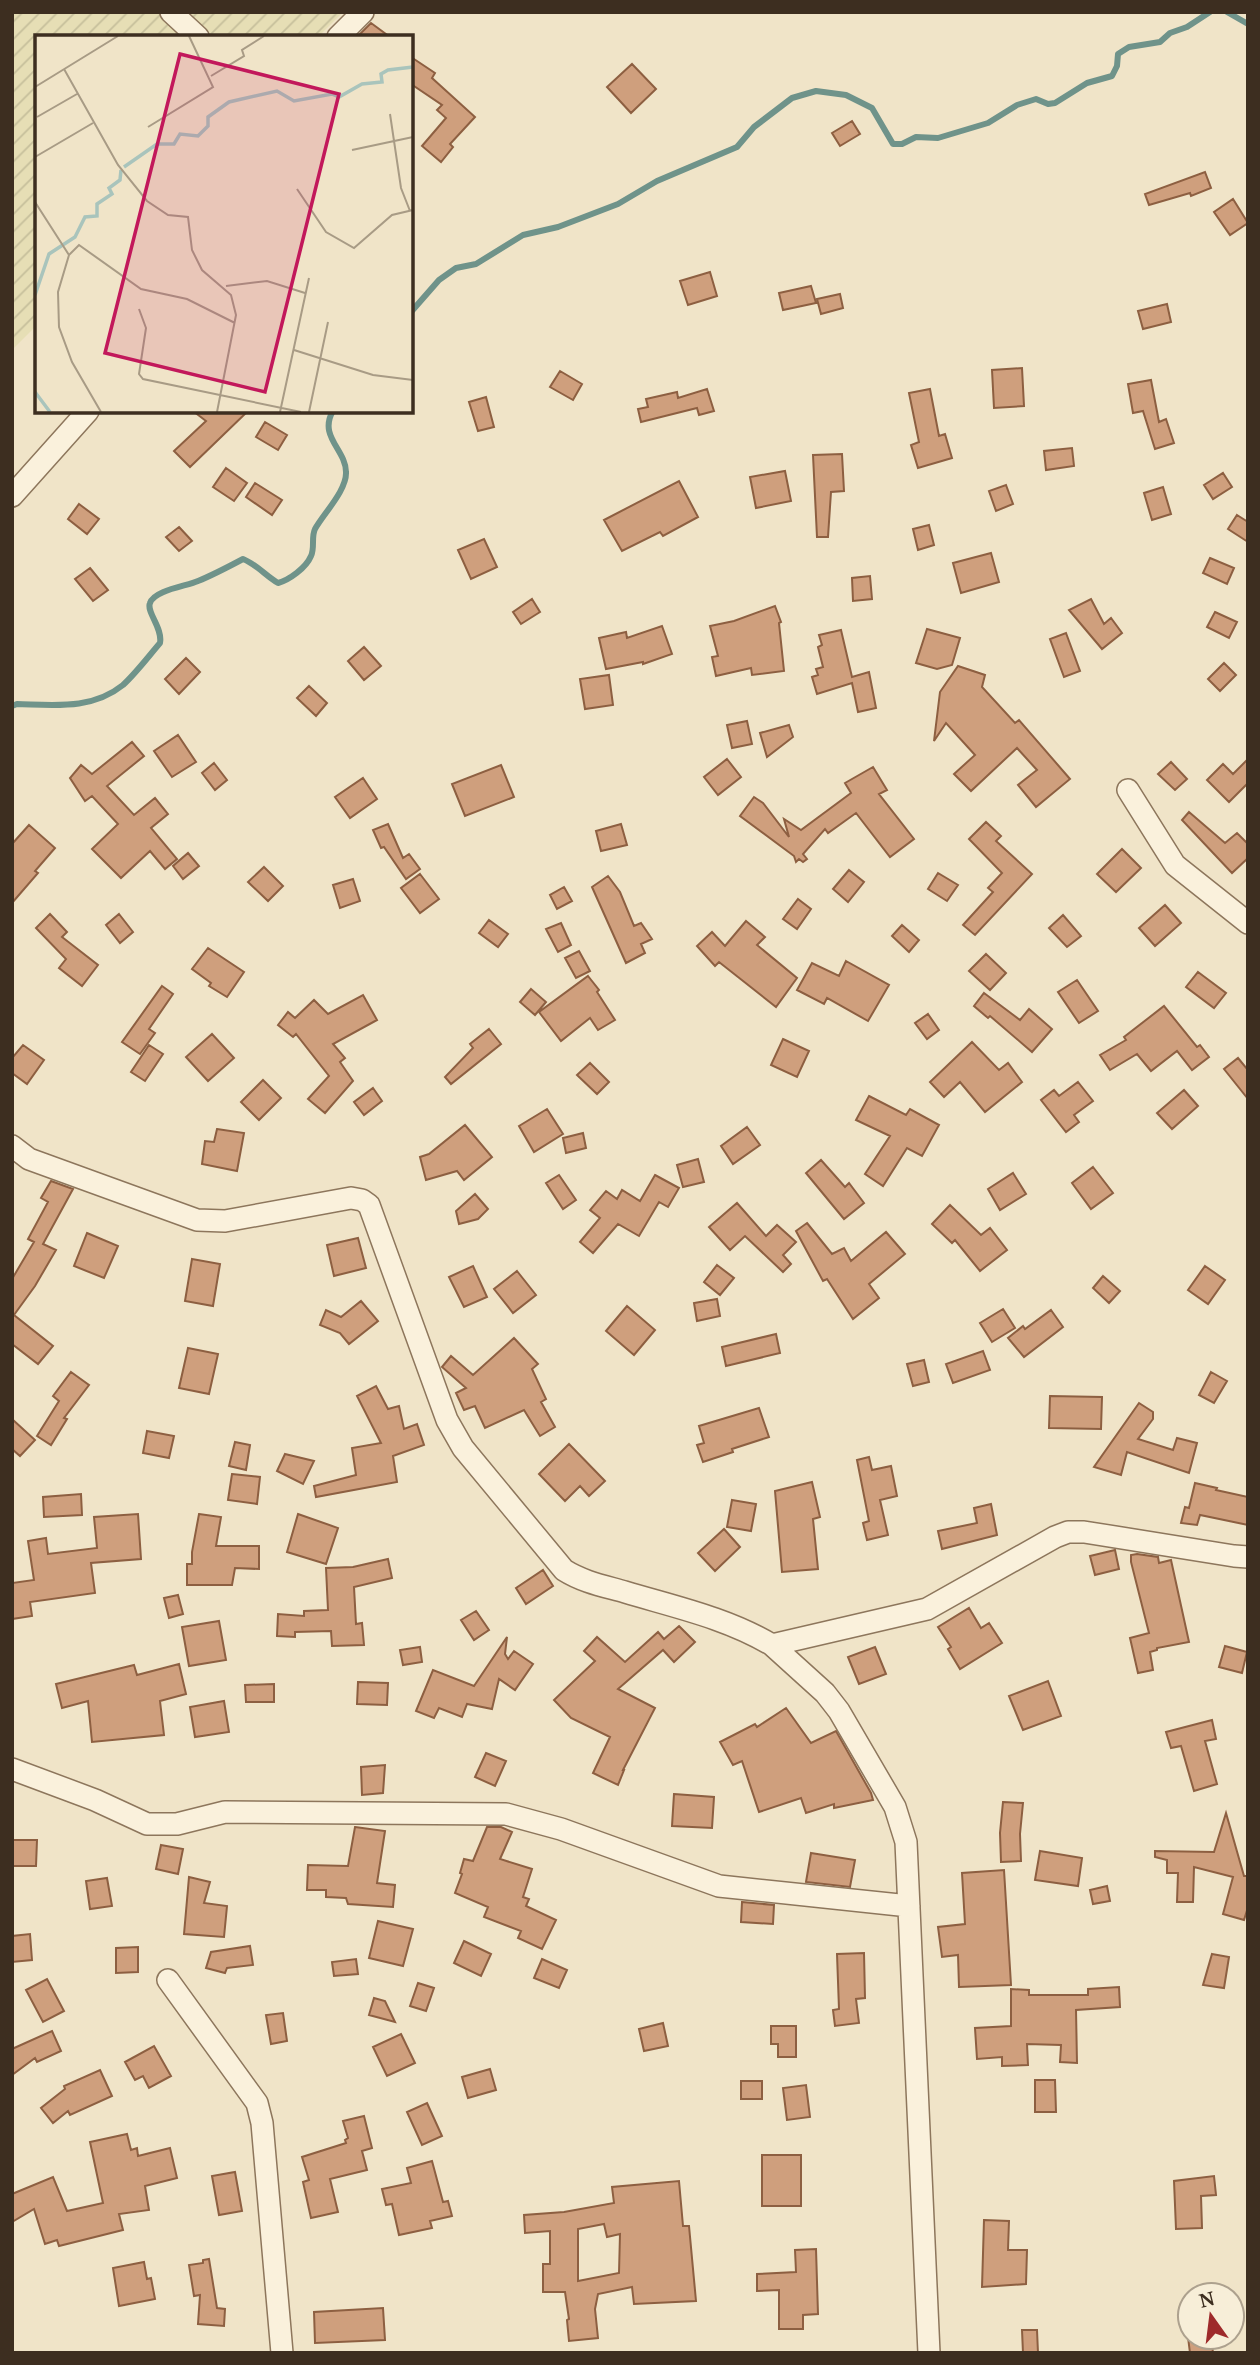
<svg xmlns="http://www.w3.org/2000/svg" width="1260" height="2365" font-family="'Noto Serif',serif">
<defs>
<pattern id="farmland-furrows" width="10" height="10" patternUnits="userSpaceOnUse" patternTransform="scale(1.75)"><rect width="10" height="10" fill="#e6deb5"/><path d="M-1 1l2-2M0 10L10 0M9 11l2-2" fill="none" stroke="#c6bf9b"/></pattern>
</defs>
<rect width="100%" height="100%" fill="#f0e4c8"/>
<path fill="url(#farmland-furrows)" d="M12,12H343L318,37H37V325L12,350Z"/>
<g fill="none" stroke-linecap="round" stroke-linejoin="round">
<path stroke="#6f938a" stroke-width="6" d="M1227,12L1248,24
M411,312L439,280L456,268L476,264L523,235L558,227L618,204L657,181L737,147L754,127L792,98L816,91L846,95L872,108L893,144H902L916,137L938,138L988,123L1017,105L1036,99L1048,104L1055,103L1087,83L1112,76L1117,66L1118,54L1129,47L1160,42L1170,33L1187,27L1210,12
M12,706L17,704C55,705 92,710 123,685C136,673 148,657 160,643C163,628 146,612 150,603C154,590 187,586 198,581C213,575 228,567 243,559C256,564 266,576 278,583C289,580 306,568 311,556C315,548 311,537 315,529C324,513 347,490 346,472C346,450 318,436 333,411"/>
</g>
<path fill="#cf9f7d" stroke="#8d5f41" stroke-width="2" fill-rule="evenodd" d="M371,23L390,37H357Z
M411,57L435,73L432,78L475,117L450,144L453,147L441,162L422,146L446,118L437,110L442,105L411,84Z
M632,64L656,89L631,113L607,87Z
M852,121L860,134L840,146L832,133Z
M1205,172L1211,188L1191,196L1190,193L1149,205L1145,194Z
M1233,199L1248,223L1230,235L1214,212Z
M710,272L717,296L688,305L680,281Z
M811,286L816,303L783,310L779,293Z
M840,294L843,308L821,314L817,299Z
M1167,304L1171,322L1143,329L1138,311Z
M1022,368L1024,406L994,408L992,370Z
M560,371L582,384L573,400L550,387Z
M1151,380L1159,422L1166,419L1174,443L1155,449L1143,411L1133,413L1128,384Z
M707,389L714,411L699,415L697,408L641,422L638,409L648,407L646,399L677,392L678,398Z
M930,389L939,436L945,434L952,458L918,468L911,445L919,442L909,393Z
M486,397L494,427L478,431L469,402Z
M193,411H248L190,467L174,451L206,421Z
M265,422L287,435L278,450L256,437Z
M1072,448L1074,466L1046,470L1044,451Z
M842,454L844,491L831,492L828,537H817L813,455Z
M226,468L247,483L234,501L213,487Z
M785,471L791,501L756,508L750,477Z
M1223,473L1232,487L1213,499L1204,485Z
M679,481L698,517L663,536L660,532L622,551L604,520Z
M255,483L282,500L272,515L246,497Z
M1006,485L1013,504L996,511L989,491Z
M1163,487L1171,514L1152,520L1144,493Z
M79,504L99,519L87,534L68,519Z
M1237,515L1248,522V542L1228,529Z
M929,525L934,545L918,550L913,529Z
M179,527L192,541L179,551L166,537Z
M484,539L497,567L471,579L458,550Z
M991,553L999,582L961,593L953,563Z
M1210,558L1234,568L1227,584L1203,573Z
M90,568L108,590L93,601L75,579Z
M870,576L872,599L853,601L852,578Z
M532,599L540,612L521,624L513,612Z
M1091,599L1104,624L1111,618L1122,633L1102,649L1069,610Z
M775,606L781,622L779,623L784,671L752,675L751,668L716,676L712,657L718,656L710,626L734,621Z
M1215,612L1237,622L1229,638L1207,627Z
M662,626L672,654L643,664V662L606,669L599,638L626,632L627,638Z
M927,629L960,638L952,665L937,669L916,663Z
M841,630L852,677L869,672L876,708L858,712L852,683L817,694L812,677L818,675L816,669L823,667L818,647L822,645L819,635Z
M1066,633L1080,671L1064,677L1050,639Z
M364,647L381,666L364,680L348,661Z
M186,658L200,672L179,694L165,679Z
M1224,663L1236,675L1220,691L1208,679Z
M958,666L985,675L982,687L1015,723L1019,720L1070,779L1036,807L1018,785L1037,770L1017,748L971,791L954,774L975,755L946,723L934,741L940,692Z
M609,675L613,705L585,709L580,679Z
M309,686L327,703L316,716L297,698Z
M747,721L752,744L732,748L727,725Z
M789,725L793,737L767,757L760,733Z
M178,735L196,762L172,777L154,751Z
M132,742L144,756L107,786L134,815L155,798L168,814L151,828L177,859L165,869L150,851L121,878L92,849L118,824L92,796L85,801L70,778L81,765L92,774Z
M727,759L741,777L718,795L704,777Z
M1248,759V783L1229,802L1207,780L1223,764L1233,774Z
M1171,762L1187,779L1175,790L1158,774Z
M214,763L227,780L215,790L202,773Z
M501,765L514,797L465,816L452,784Z
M873,767L887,790L879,794L914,839L890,857L856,813L828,833L825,829L803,854L807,859L803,862L799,859L796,862L794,856L740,816L754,797L763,803L789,837L784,819L801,830L851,793L845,783Z
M363,778L377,799L350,818L335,797Z
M1189,812L1225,843L1237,833L1248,844V858L1232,873L1182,820Z
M986,822L1001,836L996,841L1032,874L975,935L963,925L993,892L988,888L1002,873L969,839Z
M388,824L403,858L409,854L420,869L406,879L384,847L381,848L373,830Z
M621,824L627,845L601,851L596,831Z
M29,825L55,848L35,871L38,873L12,903V844Z
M1122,849L1141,868L1116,892L1097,874Z
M188,853L199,866L183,879L173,866Z
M264,867L283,886L268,901L248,882Z
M849,870L864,882L848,902L833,889Z
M938,873L958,885L947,901L928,889Z
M420,874L439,899L420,913L401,888Z
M608,876L620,892L634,926L641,923L652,939L641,944L645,953L626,963L592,887Z
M353,879L360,901L340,908L333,885Z
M564,887L572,901L557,909L550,895Z
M798,899L811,909L797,929L783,919Z
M1165,905L1181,923L1155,946L1139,928Z
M50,914L67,932L62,937L98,965L82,986L59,968L66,959L36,928Z
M119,914L133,932L120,943L106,925Z
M1063,915L1081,936L1067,947L1049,928Z
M489,920L508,934L498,947L479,933Z
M746,921L765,937L757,945L797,978L776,1007L719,962L715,966L697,946L712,932L725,946Z
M561,923L571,945L558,952L546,929Z
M902,925L919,940L909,952L892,936Z
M208,948L244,972L227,997L209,986L211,983L192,969Z
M579,951L590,971L576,978L565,958Z
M986,954L1006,973L990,990L969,971Z
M846,961L889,985L868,1021L827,998L824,1004L797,990L812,963L839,976Z
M1198,972L1226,993L1214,1008L1186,987Z
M588,976L599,990L597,992L615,1020L598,1030L590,1018L561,1041L539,1012Z
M1077,980L1098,1011L1079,1023L1058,992Z
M162,986L173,994L149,1029L155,1033L140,1054L122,1042Z
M531,989L546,1002L535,1015L520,1002Z
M984,993L1020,1020L1029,1009L1052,1029L1032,1052L990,1016L988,1018L974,1006Z
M363,995L377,1020L333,1044L345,1058L340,1062L353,1081L325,1113L308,1099L329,1076L296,1034L293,1037L278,1025L288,1012L295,1018L314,1000L328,1014Z
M1164,1006L1197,1047L1200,1045L1209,1057L1192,1070L1177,1051L1151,1071L1137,1054L1110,1070L1100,1055L1126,1040L1124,1037Z
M928,1014L939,1030L927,1039L915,1023Z
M489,1029L501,1044L451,1084L445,1077L473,1048L470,1044Z
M212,1034L234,1058L208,1081L186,1057Z
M783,1039L809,1051L797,1077L771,1065Z
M972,1042L999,1070L1008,1063L1022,1082L985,1112L960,1082L944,1097L930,1082Z
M23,1045L44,1060L27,1084L12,1073V1058Z
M149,1045L163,1054L145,1081L131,1072Z
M1238,1058L1248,1070V1099L1224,1069Z
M590,1063L609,1082L597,1094L577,1075Z
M263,1080L281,1098L259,1120L241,1102Z
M1078,1082L1093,1101L1074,1115L1079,1122L1066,1132L1041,1100L1054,1090L1059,1096Z
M373,1088L382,1101L364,1115L354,1102Z
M1184,1090L1198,1106L1172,1129L1157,1113Z
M869,1096L906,1115L910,1109L939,1125L922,1156L907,1148L883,1186L865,1174L890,1136L856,1120Z
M547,1109L563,1134L534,1152L519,1126Z
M465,1125L492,1157L464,1180L457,1171L426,1180L420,1157L429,1154Z
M747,1127L760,1145L733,1164L721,1146Z
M217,1129L244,1133L237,1171L202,1164L205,1141L214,1142Z
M583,1133L586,1148L566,1153L563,1138Z
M698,1159L704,1182L683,1187L677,1165Z
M821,1160L845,1187L849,1183L864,1203L844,1219L806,1173Z
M1093,1167L1113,1193L1091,1209L1072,1183Z
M1013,1173L1026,1194L1000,1210L988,1189Z
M559,1175L576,1200L563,1209L546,1183Z
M655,1175L679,1188L668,1207L659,1202L639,1236L618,1224L593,1253L580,1242L600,1218L590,1210L606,1191L617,1199L622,1190L640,1201Z
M51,1181L73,1189L43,1244L56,1250L35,1286L14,1315L53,1346L38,1364L12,1344V1279L34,1242L28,1239L48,1202L41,1198Z
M475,1194L488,1209L478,1219L459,1224L456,1211Z
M737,1203L766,1236L777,1225L796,1242L783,1255L791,1264L783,1272L745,1236L730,1250L709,1227Z
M950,1205L981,1235L990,1228L1007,1250L980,1271L955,1240L952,1243L932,1224Z
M807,1223L832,1254L844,1248L851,1261L886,1232L905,1254L869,1284L879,1298L853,1319L827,1279L823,1281L796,1231Z
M87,1233L118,1246L104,1278L74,1266Z
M358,1238L366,1268L334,1276L327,1245Z
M192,1259L220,1264L213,1306L185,1301Z
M717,1265L734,1278L720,1295L704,1282Z
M473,1266L487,1297L464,1307L449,1277Z
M1205,1266L1225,1280L1208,1304L1188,1290Z
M517,1271L536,1295L513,1313L494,1289Z
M1103,1276L1120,1291L1109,1303L1093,1288Z
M717,1299L720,1316L697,1321L694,1303Z
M361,1301L378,1321L349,1344L340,1333L320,1325L326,1310L341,1317Z
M627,1306L655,1330L634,1355L606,1331Z
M1003,1309L1015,1328L992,1342L980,1323Z
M1051,1310L1063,1327L1024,1357L1008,1338L1023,1326L1025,1329Z
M776,1334L780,1353L726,1366L722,1347Z
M514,1338L538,1364L532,1369L546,1399L541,1402L555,1427L540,1436L524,1410L485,1428L475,1406L464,1410L456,1393L466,1388L442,1367L451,1356L473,1375Z
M188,1348L218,1354L209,1394L179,1388Z
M983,1351L990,1370L953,1383L946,1364Z
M924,1360L929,1382L913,1386L907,1364Z
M71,1372L89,1385L64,1418L67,1419L51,1445L37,1436L59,1401L53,1396Z
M1211,1372L1227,1381L1214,1403L1199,1395Z
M376,1386L388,1409L399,1406L404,1429L417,1424L424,1445L393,1456L397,1482L316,1497L314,1486L356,1475L352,1448L381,1443L357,1396Z
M1050,1396L1102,1397L1101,1429L1049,1428Z
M1139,1403L1153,1412V1419L1138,1439L1173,1450L1177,1438L1197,1443L1189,1473L1127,1452L1121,1475L1094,1467Z
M759,1408L769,1437L732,1449L733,1452L703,1462L697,1445L704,1443L699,1426Z
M12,1419L35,1440L20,1456L12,1449Z
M147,1431L174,1436L169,1458L143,1453Z
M235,1442L250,1445L246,1470L229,1466Z
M569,1444L605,1481L589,1496L580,1486L565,1501L539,1474Z
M285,1454L314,1461L303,1484L277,1471Z
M869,1457L872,1470L891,1466L897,1496L880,1500L888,1535L867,1540L863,1523L869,1521L857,1460Z
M232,1474L260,1477L257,1504L228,1500Z
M812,1482L820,1517L813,1519L818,1569L782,1572L775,1491Z
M1195,1483L1217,1488L1216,1490L1248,1497V1525L1200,1515L1197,1525L1181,1523L1185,1507L1189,1508Z
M81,1494L82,1515L44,1517L43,1497Z
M732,1500L756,1504L751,1531L727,1527Z
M991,1504L997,1535L942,1549L938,1531L977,1523L974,1508Z
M138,1514L141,1559L91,1563L95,1593L30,1602L32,1616L12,1619V1583L34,1580L28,1541L46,1538L48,1554L97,1548L94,1517Z
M199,1514L221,1517L216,1546H259V1569L235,1568L232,1585H187V1564H192V1552Z
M298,1514L338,1528L326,1564L287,1552Z
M724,1529L740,1547L715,1571L698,1553Z
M1115,1550L1119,1569L1095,1575L1090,1556Z
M1137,1554L1158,1557L1159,1563L1171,1560L1189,1642L1157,1648V1650L1150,1652L1153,1670L1138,1673L1130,1638L1149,1633L1131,1562V1555Z
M388,1559L392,1578L354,1587L356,1624L362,1623L364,1645L332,1646L331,1631L295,1632V1637L277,1636L278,1614L304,1616V1611L328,1610L326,1568L353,1567Z
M543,1570L553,1586L526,1604L516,1588Z
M178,1595L183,1614L169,1618L164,1598Z
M969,1608L981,1628L989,1623L1002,1643L960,1669L948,1649L951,1647L938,1627Z
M476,1611L489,1630L474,1640L461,1620Z
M219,1621L226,1660L189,1666L182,1627Z
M679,1626L695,1642L674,1662L663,1650L618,1689L655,1708L623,1770H624L618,1785L593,1773L610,1737L571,1718L554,1700L595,1661L584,1651L597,1637L625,1662L658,1632L664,1639Z
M507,1637L505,1654L508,1659L514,1651L533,1664L515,1690L499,1679L492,1709L467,1704L462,1717L439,1708L434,1718L416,1711L433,1670L474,1686Z
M1225,1646L1247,1652L1242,1673L1219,1667Z
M420,1647L422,1662L403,1665L400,1650Z
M875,1647L886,1674L859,1684L848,1657Z
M179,1664L186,1694L160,1701L164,1735L92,1742L88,1701L62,1708L56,1684L134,1665L137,1675Z
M1048,1681L1061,1716L1023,1730L1009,1696Z
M358,1682L388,1683L387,1705L357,1704Z
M274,1684V1702H246L245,1685Z
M224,1701L229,1732L195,1737L190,1707Z
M786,1708L811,1743L836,1731L871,1793L873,1800L834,1808V1804L806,1813L801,1798L759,1812L742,1761L733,1765L720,1742L755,1724L757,1727Z
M1212,1720L1216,1739L1205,1741L1217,1784L1194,1791L1181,1746L1171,1748L1166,1732Z
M486,1753L506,1761L495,1786L475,1777Z
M385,1765L383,1793L362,1795L361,1767Z
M674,1794L714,1797L712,1828L672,1826Z
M1003,1802L1023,1803L1020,1834L1021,1861L1001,1862L1000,1833Z
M1226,1813L1244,1876H1248V1907L1244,1920L1223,1914L1233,1877L1194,1867L1193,1902H1177L1178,1873H1167V1860L1155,1857V1851L1214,1852Z
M355,1827L385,1831L377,1883L395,1885L393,1907L348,1904L346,1898L326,1897V1890H307L308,1865L348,1866Z
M487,1827H501L512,1832L500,1859L532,1869L523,1897L529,1899L526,1906L556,1920L542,1949L518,1938L521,1931L484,1917L488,1907L455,1893L462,1874L460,1873L464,1859L473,1861Z
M12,1840H37L36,1866H12Z
M161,1845L183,1849L178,1874L156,1869Z
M1040,1851L1082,1858L1078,1886L1035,1880Z
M811,1853L855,1860L850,1887L806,1882Z
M1004,1870L1011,1985L959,1987L958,1955L942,1957L938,1927L965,1924L962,1873Z
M189,1877L210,1882L204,1903L227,1906L224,1937L184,1934Z
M107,1878L112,1906L90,1909L86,1881Z
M1107,1886L1110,1901L1093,1904L1090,1890Z
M742,1902L774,1905L773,1924L741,1922Z
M378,1921L413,1929L403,1966L369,1958Z
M30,1934L32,1960L12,1962V1936Z
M464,1941L491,1954L481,1976L454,1963Z
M250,1946L253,1965L227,1968L225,1973L206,1968L211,1952Z
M138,1947V1972L116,1973V1948Z
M864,1953L865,1998L856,1999L859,2023L835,2026L833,2010L839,2009L837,1954Z
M1212,1954L1229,1957L1224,1988L1203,1985Z
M356,1959L358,1974L334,1976L332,1962Z
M542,1959L567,1970L559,1988L534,1978Z
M47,1979L64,2011L43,2022L26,1990Z
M418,1983L434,1988L426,2011L410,2006Z
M1119,1987L1120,2007L1076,2010L1077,2063L1060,2062L1061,2045L1027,2044L1028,2065L1002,2066V2057L977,2059L975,2028L1011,2026V1989L1029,1990V1995H1088V1989Z
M374,1998L385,2001L395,2022L369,2015Z
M283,2013L287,2041L271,2044L266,2015Z
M663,2023L668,2046L644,2051L639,2029Z
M771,2026H796V2057H778V2044H771Z
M52,2031L61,2051L37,2062L35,2058L12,2075V2049Z
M401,2034L415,2063L387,2076L373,2047Z
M154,2046L171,2076L149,2088L143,2076L135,2080L125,2062Z
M490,2069L496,2090L468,2098L462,2077Z
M100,2070L112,2096L70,2115L68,2111L53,2123L41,2108L65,2089L64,2086Z
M1035,2080H1055L1056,2112H1035Z
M741,2081H762V2099H741Z
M806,2085L810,2117L787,2120L783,2088Z
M427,2103L442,2136L422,2145L407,2112Z
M364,2116L372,2148L362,2151L367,2170L330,2179L338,2212L311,2218L303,2182L309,2180L302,2157L346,2143L345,2140L348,2138L343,2121Z
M127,2134L131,2150L137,2148L138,2156L170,2148L177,2178L145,2186L149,2210L119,2214L123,2230L59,2246L57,2240L45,2244L34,2209L12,2222V2194L53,2177L67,2211L103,2203L90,2142Z
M762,2155H801V2206H762Z
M432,2161L443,2202L448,2201L452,2216L430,2221L432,2228L399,2235L392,2204L386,2205L382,2189L411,2183L407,2168Z
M235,2172L242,2211L219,2215L212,2176Z
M1214,2176L1216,2195L1201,2196L1202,2228L1176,2229L1174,2181Z
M679,2181L683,2226H689L696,2301L634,2304L632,2287L598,2294L595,2309L598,2338L569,2341L567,2320L569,2319L565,2292H543V2264H550V2231L525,2233L524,2215L564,2212L614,2203L612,2187ZM604,2224L607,2237L620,2234L619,2273L578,2281V2229Z
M984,2220L1009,2221L1008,2250H1027L1026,2284L982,2287Z
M816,2249L818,2314L803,2315V2329H779V2290L757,2291V2274L796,2272L795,2250Z
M209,2259L217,2308L225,2309L224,2326L198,2324L200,2295L194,2296L189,2265L203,2263V2260Z
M144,2262L147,2279L151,2278L155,2299L119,2306L113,2268Z
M383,2308L385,2340L315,2343L314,2312Z
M1022,2330H1037L1038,2353H1023Z
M1188,2337H1211L1213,2353H1190Z"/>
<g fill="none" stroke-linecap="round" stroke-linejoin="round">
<g stroke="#8d765c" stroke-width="24">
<path id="minor" d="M171,12L198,37
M338,37L363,12
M12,496L88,411
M1128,790L1175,865L1248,923
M12,1146L29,1159L197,1220L225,1221L351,1198L362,1200L369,1205L447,1420L463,1448L564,1570C583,1582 604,1586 625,1592C675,1607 727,1618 772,1645L825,1693L839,1711L895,1807L906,1842L929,2353
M772,1645L927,1609L1055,1537L1068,1532H1084L1234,1556L1248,1557
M12,1769L95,1800L147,1824H177L225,1812L506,1814L561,1829L719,1886L909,1906
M168,1980L257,2103L262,2123L282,2353"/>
</g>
<use href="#minor" stroke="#faf1dc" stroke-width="21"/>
</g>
<g transform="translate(35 35)">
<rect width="378" height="378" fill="#f0e4c8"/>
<path fill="none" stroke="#a9c4bc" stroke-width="3.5" d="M89,132L122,109H139L145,99L163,101L173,91V82L194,67L242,56L259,66L297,59L304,62L327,49L347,47L346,39L353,35L378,32M0,260L14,219L40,202L50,182L62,181V169L77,159L74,153L85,145L86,135M0,357L15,377"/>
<path fill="none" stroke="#a89b85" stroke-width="2" d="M29,34L83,130L112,166L133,180L153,182L157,215L167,235L196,260L201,280L182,377M176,41L209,21L207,15L229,1M0,52L83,1M355,79L366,153L375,176M2,82L42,59M113,92L178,52L154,1M317,115L378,102M0,122L58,88M262,154L291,197L319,213L357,180L378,175M0,167L34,220L44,210L106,254L152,264L200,288M34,220L23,257L24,292L37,327L66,377M191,251L232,246L270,258M104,274L111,293L104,339L108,344L266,377M259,315L338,340L378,345M245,377L274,243M274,377L293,287"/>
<path fill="#c2185b" fill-opacity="0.15" stroke="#c2185b" stroke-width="3.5" d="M145,19L304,59L230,357L70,318Z"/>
<rect width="378" height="378" fill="none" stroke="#3d2e20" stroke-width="3.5"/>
</g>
<rect width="1260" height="2365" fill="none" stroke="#3d2e20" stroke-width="28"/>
<g transform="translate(1211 2316) rotate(346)"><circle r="33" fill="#f7eed8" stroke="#ada18e" stroke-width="2"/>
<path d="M0-5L12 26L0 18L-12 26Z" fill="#9e2a2b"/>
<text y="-10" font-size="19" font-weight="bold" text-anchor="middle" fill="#3d2e20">N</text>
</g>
</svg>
